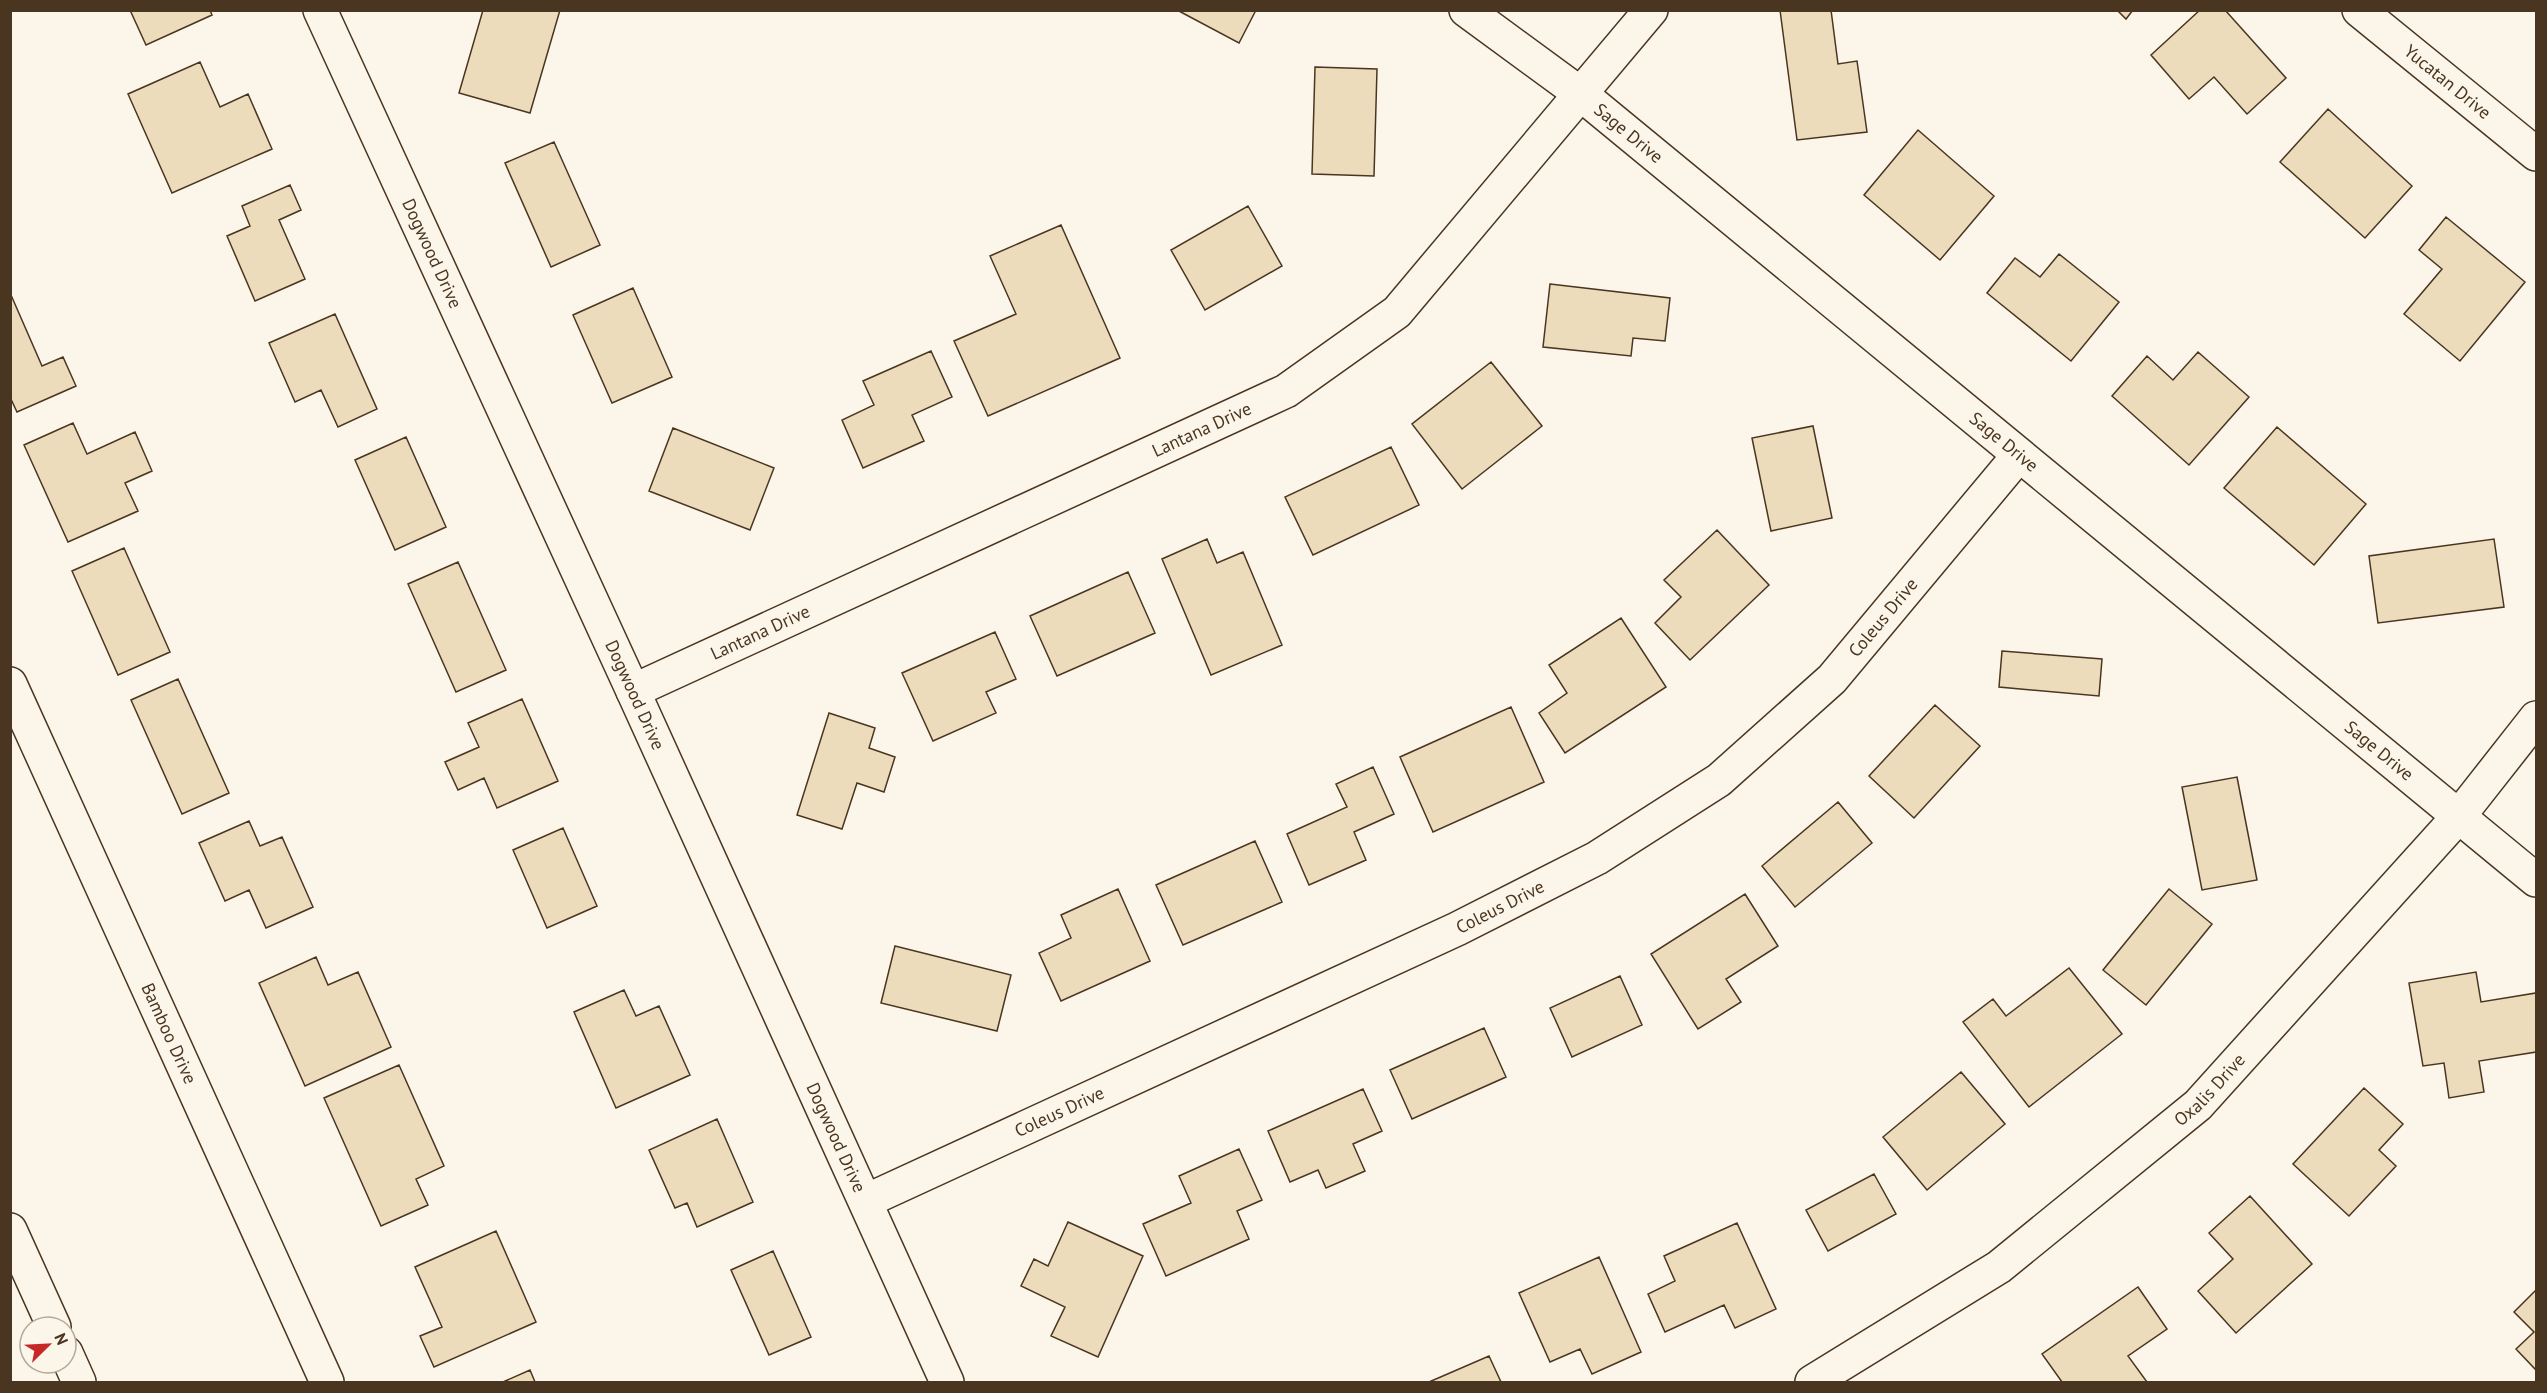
<svg xmlns="http://www.w3.org/2000/svg" width="2547" height="1393" font-family="'PT Sans',sans-serif">
<rect width="100%" height="100%" fill="#fbf6e9"/>
<path fill="#ecdcbc" stroke="#4a3520" stroke-width="1.5" d="M130,10H210L212,15L146,45Z
M483,10H560L530,113L459,93Z
M1177,10H1256L1239,43Z
M1780,10H1831L1838,64L1857,61L1867,132L1797,140Z
M2117,10H2133L2126,19Z
M2200,10H2225L2286,78L2247,114L2214,77L2189,99L2151,55Z
M200,62L220,107L248,94L272,149L172,193L128,94Z
M1315,67L1377,69L1374,176L1312,174Z
M2328,109L2412,186L2365,238L2280,162Z
M1918,130L1994,196L1940,260L1864,195Z
M554,142L600,245L551,267L505,163Z
M290,185L301,210L279,220L305,279L255,301L227,236L250,226L242,206Z
M1248,206L1282,266L1205,310L1171,250Z
M2446,217L2525,282L2460,361L2404,314L2442,269L2419,250Z
M1061,225L1120,358L988,416L954,341L1016,314L990,256Z
M2059,254L2119,302L2071,361L1987,293L2015,258L2040,277Z
M1550,284L1670,298L1665,341L1633,338L1631,356L1543,347Z
M633,288L672,377L612,403L573,315Z
M11,295L42,366L63,357L76,386L17,412L10,397Z
M335,314L377,409L338,427L321,390L295,402L269,343Z
M931,351L952,397L912,415L924,441L863,468L842,420L874,405L863,381Z
M2198,352L2249,397L2189,465L2112,396L2147,356L2173,380Z
M1491,362L1542,426L1462,489L1412,424Z
M73,423L87,454L135,432L152,471L125,483L138,511L68,542L24,445Z
M1813,426L1832,518L1771,531L1752,438Z
M2277,427L2366,504L2314,565L2224,488Z
M673,428L774,468L750,530L649,491Z
M406,437L446,527L395,550L355,460Z
M1391,447L1419,505L1313,555L1285,497Z
M1717,530L1769,585L1690,660L1655,623L1681,597L1664,580Z
M1207,539L1217,563L1243,552L1282,645L1211,675L1162,559Z
M2494,539L2504,607L2378,623L2369,556Z
M124,548L170,652L118,675L72,571Z
M458,562L506,670L456,692L408,584Z
M1128,572L1155,633L1057,676L1030,616Z
M1621,618L1666,687L1565,753L1539,713L1567,693L1549,665Z
M995,632L1016,679L986,692L996,713L933,741L902,673Z
M2002,651L2102,659L2099,696L1999,687Z
M178,679L229,793L182,814L131,700Z
M522,699L558,781L497,808L484,778L458,790L445,762L479,747L468,723Z
M1935,705L1980,746L1914,818L1869,776Z
M1511,707L1544,782L1433,832L1400,757Z
M829,713L875,728L869,748L895,757L884,792L857,783L842,829L797,815Z
M1373,767L1394,814L1354,832L1366,860L1309,885L1287,834L1347,807L1336,784Z
M2237,777L2257,880L2202,890L2182,787Z
M1838,802L1872,843L1795,907L1762,866Z
M249,821L260,846L282,837L313,907L266,928L249,890L225,901L199,843Z
M563,828L597,906L547,928L513,850Z
M1255,841L1282,902L1183,945L1156,885Z
M1118,889L1150,961L1061,1001L1039,953L1071,938L1061,915Z
M2169,889L2212,924L2146,1005L2103,970Z
M1745,894L1778,946L1726,979L1741,1002L1698,1029L1651,954Z
M895,946L1011,975L997,1031L881,1003Z
M316,957L328,985L358,972L391,1047L305,1086L259,983Z
M2069,968L2122,1034L2029,1107L1963,1022L1993,999L2006,1016Z
M2476,972L2481,1002L2536,993V1052L2479,1061L2484,1092L2449,1098L2444,1063L2423,1066L2409,983Z
M1620,976L1642,1025L1572,1057L1550,1008Z
M624,990L636,1016L659,1006L690,1075L616,1108L574,1012Z
M1484,1028L1506,1077L1412,1119L1390,1070Z
M399,1065L444,1166L416,1179L428,1205L381,1226L324,1098Z
M1961,1072L2005,1124L1927,1190L1883,1137Z
M2364,1088L2403,1124L2379,1150L2396,1166L2349,1216L2293,1164Z
M1363,1089L1382,1131L1353,1144L1365,1171L1326,1188L1318,1170L1290,1182L1268,1131Z
M717,1119L753,1202L697,1227L687,1203L675,1208L649,1150Z
M1239,1149L1262,1200L1237,1211L1249,1239L1166,1276L1143,1224L1191,1203L1179,1176Z
M1874,1174L1896,1214L1828,1251L1806,1210Z
M2250,1196L2312,1264L2236,1333L2198,1291L2233,1259L2209,1233Z
M1068,1222L1143,1256L1098,1357L1051,1336L1065,1307L1021,1286L1034,1259L1048,1266Z
M1737,1223L1776,1309L1735,1328L1724,1305L1665,1332L1648,1294L1675,1281L1664,1256Z
M496,1231L536,1322L434,1367L420,1336L442,1327L415,1267Z
M773,1251L811,1337L769,1355L731,1270Z
M1599,1257L1641,1352L1592,1374L1580,1349L1550,1362L1519,1293Z
M2138,1287L2167,1329L2128,1356L2147,1382H2062L2042,1354Z
M2536,1290V1370L2516,1349L2534,1332L2514,1312Z
M1489,1356L1501,1382H1429Z
M530,1370L535,1382H503Z"/>
<g fill="none" stroke-linecap="round" stroke-linejoin="round">
<g stroke="#4a3520" stroke-width="36">
<g id="minor">
<path id="s1" d="M320,10L633,691L947,1382"/>
<path id="s2" d="M1466,10L1582,95L2536,880"/>
<path id="s3" d="M10,684L327,1382"/>
<path id="s4" d="M633,691L1286,391L1397,312L1651,10"/>
<path id="s5" d="M866,1201L1457,929L1597,858L1719,780L1832,679L2019,455"/>
</g>
</g>
<g stroke="#4a3520" stroke-width="36">
<g id="tertiary">
<path id="s6" d="M2359,10L2536,154"/>
<path id="s7" d="M1812,1382L1999,1267L2198,1105L2459,816L2536,718"/>
</g>
</g>
<g stroke="#4a3520" stroke-width="36">
<path id="motorway" d="M10,1230L54,1327
M66,1353L79,1382"/>
</g>
<use href="#minor" stroke="#fbf6e9" stroke-width="33"/>
<use href="#tertiary" stroke="#fbf6e9" stroke-width="33"/>
<use href="#motorway" stroke="#fbf6e9" stroke-width="33"/>
</g>
<g text-anchor="middle" stroke-width="4.5" stroke-linejoin="round" paint-order="stroke">
<g font-size="18" fill="#4a3520" stroke="#fbf6e9">
<text dy="6" stroke="none"><textPath href="#s6" startOffset="114">Yucatan Drive</textPath></text>
<text dy="6" stroke="none"><textPath href="#s2" startOffset="204">Sage Drive</textPath></text>
<text dy="6" stroke="none"><textPath href="#s1" startOffset="268">Dogwood Drive</textPath></text>
<text dy="6" stroke="none"><textPath href="#s4" startOffset="626">Lantana Drive</textPath></text>
<text dy="6" stroke="none"><textPath href="#s2" startOffset="690">Sage Drive</textPath></text>
<text dy="6" stroke="none"><textPath href="#s5" startOffset="1184">Coleus Drive</textPath></text>
<text dy="6" stroke="none"><textPath href="#s4" startOffset="140">Lantana Drive</textPath></text>
<text dy="6" stroke="none"><textPath href="#s1" startOffset="754">Dogwood Drive</textPath></text>
<text dy="6" stroke="none"><textPath href="#s2" startOffset="1176">Sage Drive</textPath></text>
<text dy="6" stroke="none"><textPath href="#s5" startOffset="699">Coleus Drive</textPath></text>
<text dy="6" stroke="none"><textPath href="#s3" startOffset="384">Bamboo Drive</textPath></text>
<text dy="6" stroke="none"><textPath href="#s7" startOffset="495">Oxalis Drive</textPath></text>
<text dy="6" stroke="none"><textPath href="#s5" startOffset="213">Coleus Drive</textPath></text>
<text dy="6" stroke="none"><textPath href="#s1" startOffset="1240">Dogwood Drive</textPath></text>
</g>
</g>
<rect width="2547" height="1393" fill="none" stroke="#4a3520" stroke-width="24"/>
<g transform="translate(48 1345) rotate(66)"><circle r="28" fill="#fbf6e9" stroke="#b4a999" stroke-width="1.5"/>
<path d="M0-4.5L10 22L0 15L-10 22Z" fill="#c62828"/>
<text y="-9" font-size="16" font-weight="bold" text-anchor="middle" fill="#4a3520">N</text>
</g>
</svg>
